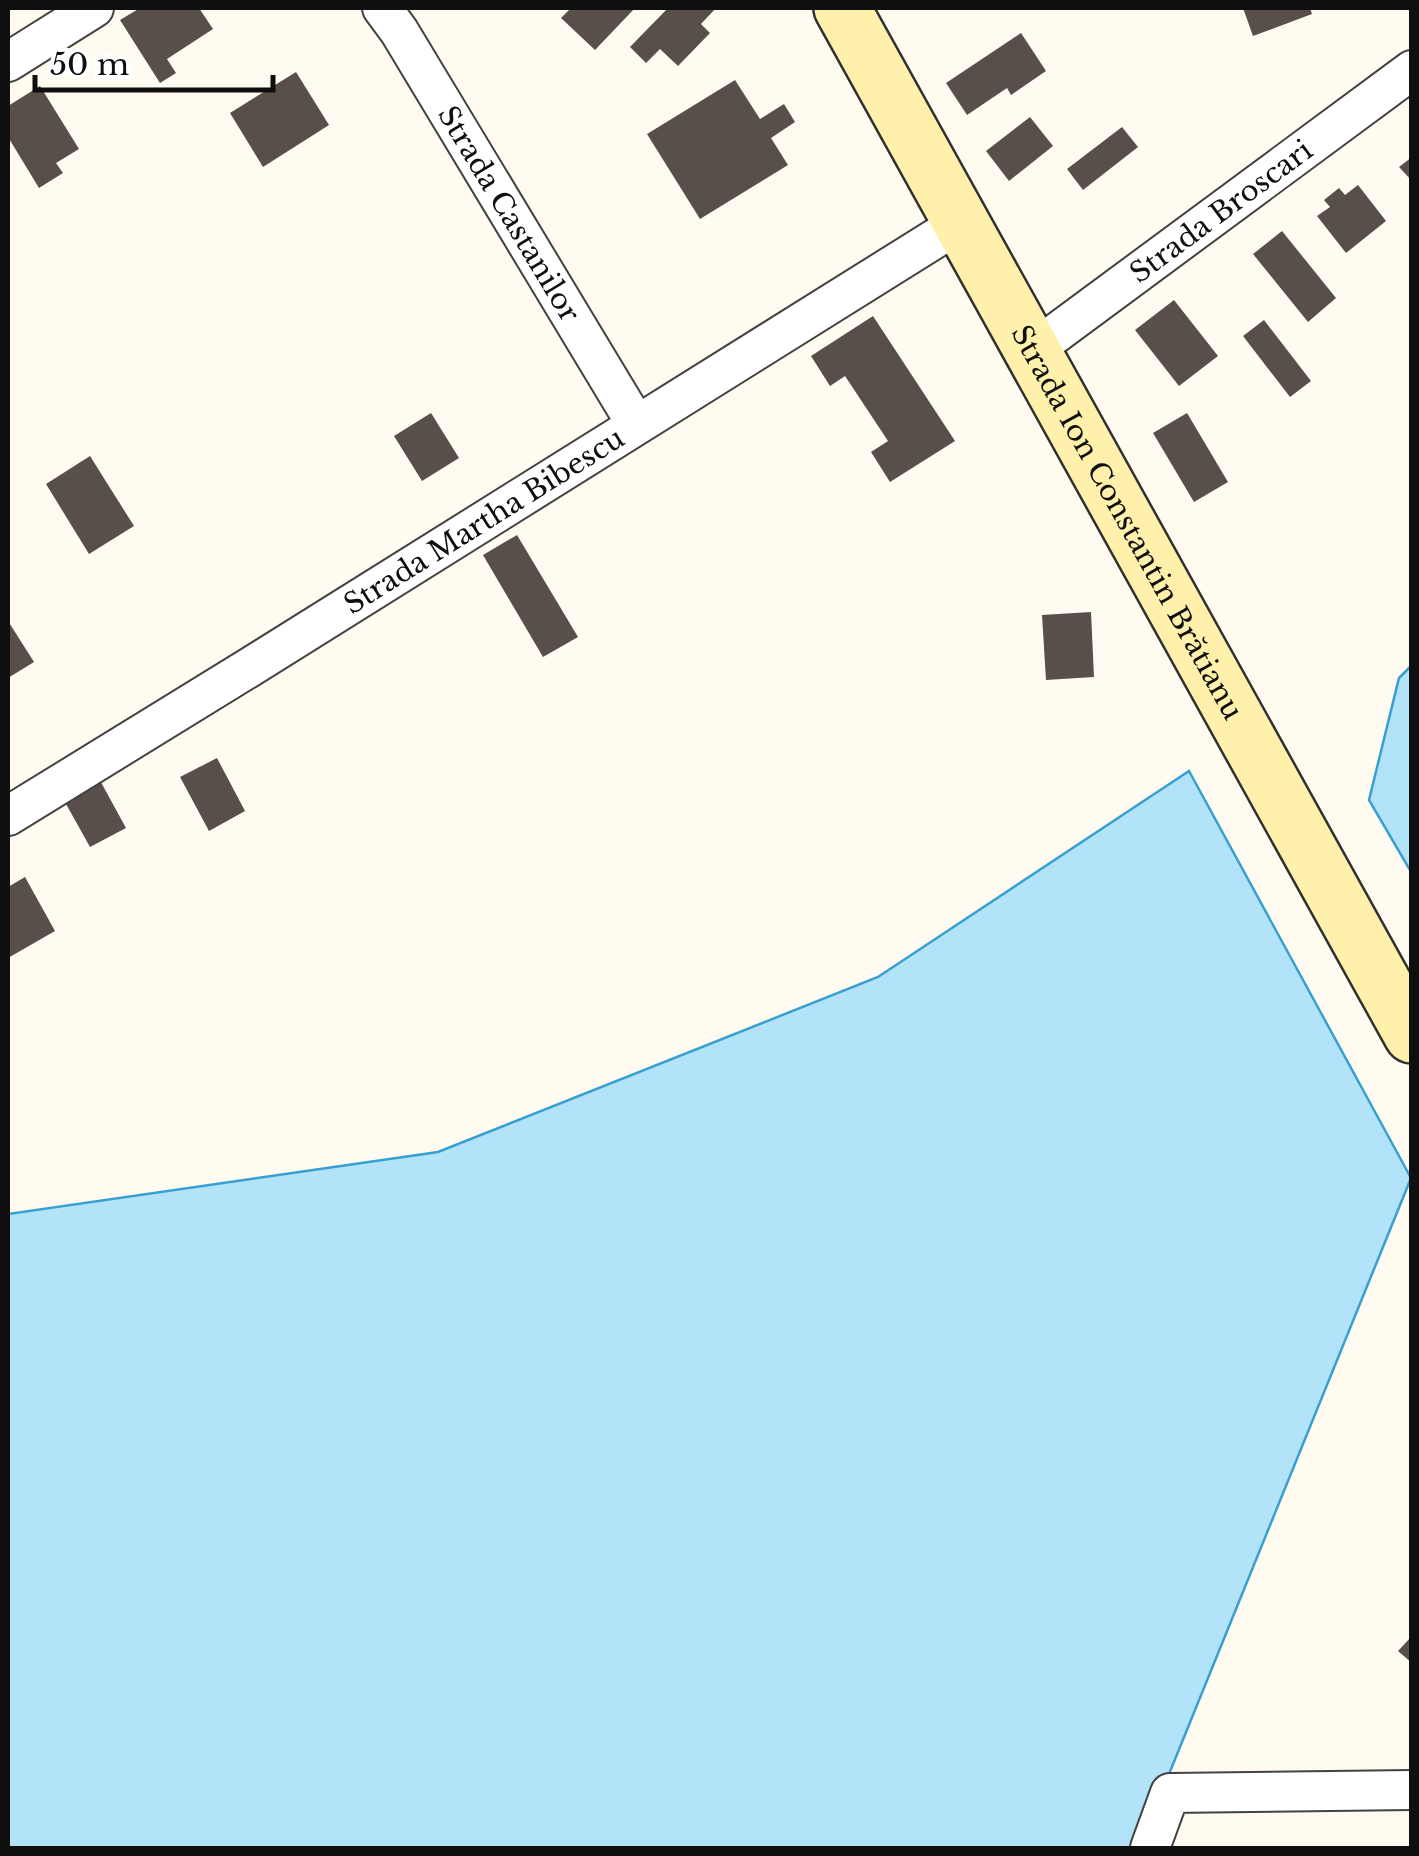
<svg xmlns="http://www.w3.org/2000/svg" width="1419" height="1856" viewBox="0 0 1419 1856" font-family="'Libre Baskerville',serif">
  <rect width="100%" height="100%" fill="#fffbf0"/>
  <g fill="#b3e3f8" stroke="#389fd1" stroke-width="2.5">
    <polygon points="1411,666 1411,872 1369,800 1399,678"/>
    <polygon points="1189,771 1411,1178 1139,1848 8,1848 8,1214 438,1152 878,977"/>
  </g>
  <g fill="#584f4b">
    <polygon points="140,8 199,8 213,29 167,59 176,73 160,83 120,20"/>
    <polygon points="571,8 635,8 595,50 561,18"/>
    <polygon points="668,8 716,8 701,24 710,33 678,66 660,49 646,63 630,47"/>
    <polygon points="1243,8 1310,8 1312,14 1253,36"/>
    <polygon points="1021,33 1046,71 1011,95 1007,88 967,115 946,83"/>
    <polygon points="296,72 329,125 263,167 230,113"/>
    <polygon points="735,80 760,119 784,104 795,122 771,138 788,165 700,219 647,134"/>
    <polygon points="40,86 79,149 56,163 63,173 39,188 8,137 8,106"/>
    <polygon points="1030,117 1053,146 1009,181 986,151"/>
    <polygon points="1122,127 1138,147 1083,190 1067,169"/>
    <polygon points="1412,157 1412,181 1399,167"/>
    <polygon points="1358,185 1386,221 1346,253 1317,216 1330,207 1324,200 1339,188 1345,195"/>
    <polygon points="1282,231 1336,298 1308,322 1253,254"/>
    <polygon points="1174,300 1218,356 1179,386 1135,330"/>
    <polygon points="873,316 955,441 890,482 871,452 888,441 845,376 830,386 811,356"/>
    <polygon points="1264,320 1311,381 1290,397 1243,336"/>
    <polygon points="431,413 459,458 422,481 394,436"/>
    <polygon points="1187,413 1228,482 1194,502 1153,433"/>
    <polygon points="90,456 134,526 89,554 46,484"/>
    <polygon points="517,535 578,637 543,657 483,555"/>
    <polygon points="1091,612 1094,677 1046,680 1042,615"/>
    <polygon points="8,621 34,662 8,678"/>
    <polygon points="217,758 245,811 209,831 180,777"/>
    <polygon points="97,775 126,828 90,847 61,795"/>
    <polygon points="25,877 55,931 8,958 8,887"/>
    <polygon points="1412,1636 1412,1663 1398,1651"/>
  </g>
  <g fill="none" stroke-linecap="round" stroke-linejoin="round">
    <g stroke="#424242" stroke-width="42">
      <g id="street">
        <path id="s1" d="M382,8l17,23 237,393"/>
        <polyline points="8,62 94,8"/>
        <path id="s2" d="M1032,351l380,-281"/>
        <path id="s3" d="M8,816l239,-147 713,-446"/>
        <polyline points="1150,1848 1170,1793 1412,1790"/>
      </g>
    </g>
    <g stroke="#313131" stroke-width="60">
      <g id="secondary">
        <path id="s4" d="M842,8l570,1027"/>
      </g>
    </g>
    <use href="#street" stroke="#fff" stroke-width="38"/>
    <use href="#secondary" stroke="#fff0ab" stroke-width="55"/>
  </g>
  <g text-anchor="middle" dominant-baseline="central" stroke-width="10" stroke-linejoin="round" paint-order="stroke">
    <g font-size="28" fill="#0f0f0f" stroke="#fff">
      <text stroke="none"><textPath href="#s2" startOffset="235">Strada Broscari</textPath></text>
      <text stroke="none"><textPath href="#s1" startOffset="242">Strada Castanilor</textPath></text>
      <text stroke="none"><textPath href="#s3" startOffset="560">Strada Martha Bibescu</textPath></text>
      <text stroke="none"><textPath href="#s4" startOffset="588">Strada Ion Constantin Brătianu</textPath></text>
    </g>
  </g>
  <rect width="1419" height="1856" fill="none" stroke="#0f0f0f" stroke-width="20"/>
  <path d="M35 75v15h238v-15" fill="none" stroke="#0f0f0f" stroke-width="5"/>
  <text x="50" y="75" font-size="30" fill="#0f0f0f" stroke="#ffffff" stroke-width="8" paint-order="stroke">50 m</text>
</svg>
